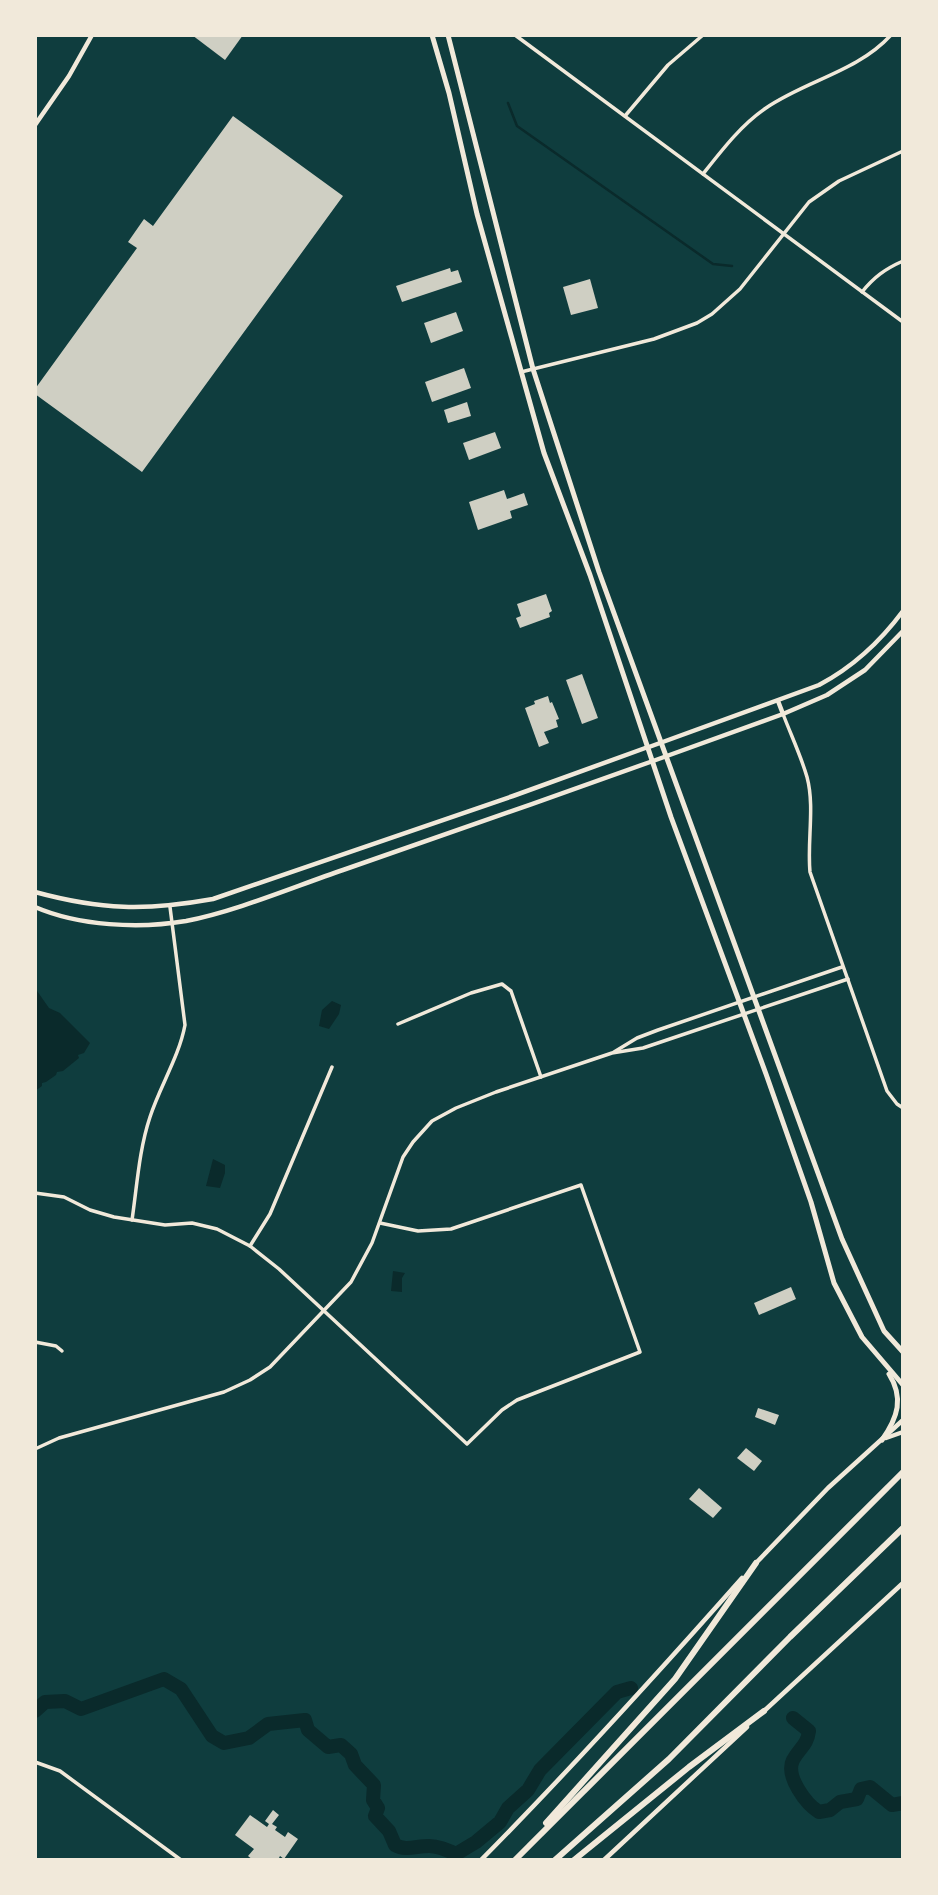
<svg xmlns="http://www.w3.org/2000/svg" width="938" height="1895" viewBox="0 0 938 1895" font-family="Rubik,sans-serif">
  <rect width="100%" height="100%" fill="#0f3d3e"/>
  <g fill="#0a2a2b">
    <polygon points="35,988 49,1008 60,1013 90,1043 84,1053 78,1055 79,1058 63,1071 57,1072 56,1075 46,1082 42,1083 42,1086 35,1091"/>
    <polygon points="332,1001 341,1005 339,1014 329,1029 319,1026 322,1010"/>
    <polygon points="213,1159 225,1165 225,1173 220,1188 206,1186"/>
    <polygon points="393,1271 405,1273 402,1278 402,1292 391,1291"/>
  </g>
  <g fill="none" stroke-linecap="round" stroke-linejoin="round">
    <polyline stroke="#0a2a2b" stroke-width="2.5" points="508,103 517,126 713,264 732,266"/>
    <g stroke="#0a2a2b" stroke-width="14">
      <path d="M35,1711l10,-9 20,-1 16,8 83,-30 17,10 31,47 12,7 25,-5 19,-14 37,-4 3,10 20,17 13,-2 10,9 4,11 19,20 -1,15 5,8 -3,8 14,15 6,14c11,6 21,1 34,1 9,0 18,4 27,8l20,-12 24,-20 8,-14 20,-18 12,-20 77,-78 14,-4"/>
      <path d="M793,1718l16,13c-2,15 -9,16 -16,29 -8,16 13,44 26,52l11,-2 10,-8 17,-3 4,-10 9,-2 22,18 11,-2"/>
    </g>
  </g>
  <g fill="#cfcfc3">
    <polygon points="192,35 243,35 225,60"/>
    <polygon points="233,116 343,196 142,472 35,394 35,389 137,248 128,242 144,219 153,226"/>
    <polygon points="450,268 451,272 458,270 462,282 402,302 396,286"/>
    <polygon points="590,279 598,308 571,315 563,287"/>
    <polygon points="456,312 463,331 431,343 424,323"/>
    <polygon points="464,368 471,388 432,402 425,382"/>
    <polygon points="467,402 471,416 448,423 444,410"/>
    <polygon points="495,432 501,448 469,460 463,443"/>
    <polygon points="504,490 507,499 524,493 528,505 510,511 512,518 478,530 469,502"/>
    <polygon points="546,594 552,611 549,613 550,617 520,628 516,618 521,616 517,604"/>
    <polygon points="582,674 598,718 582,724 566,680"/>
    <polygon points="548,696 550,703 552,702 559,719 556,720 558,727 544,732 549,743 539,747 525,708 535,704 534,701"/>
    <polygon points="791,1287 796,1299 759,1315 754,1303"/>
    <polygon points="758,1408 779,1415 775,1425 755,1417"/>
    <polygon points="746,1448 762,1461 754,1471 737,1458"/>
    <polygon points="699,1488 722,1508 713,1518 689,1499"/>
    <polygon points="273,1810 279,1815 272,1824 277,1827 275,1830 285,1837 288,1832 298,1839 284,1859 280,1856 278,1860 253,1860 248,1856 254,1849 235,1835 250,1815 267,1827 269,1824 265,1821"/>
  </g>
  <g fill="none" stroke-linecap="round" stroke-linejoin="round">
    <g stroke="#f1e9da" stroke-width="3.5">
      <polyline points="515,35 903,322"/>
      <polyline points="625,116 668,65 703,35"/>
      <path d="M703,174c19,-24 38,-49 63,-66 41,-28 91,-36 125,-73"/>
      <path d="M862,292c12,-15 23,-23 41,-31"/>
      <polyline points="521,372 654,339 697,323 712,314 740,289 809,202 839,181 903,151"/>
      <path d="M783,714c8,21 18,42 24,63 8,30 0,64 3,95l77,219 10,13 6,4"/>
      <polyline points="398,1024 471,993 502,984 511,991 541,1077"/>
      <polyline points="614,1052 637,1038 658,1030 842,967"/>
      <polyline points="35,1193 64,1197 90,1210 114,1217 165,1225 192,1223 217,1229 250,1246 279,1269 467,1444 502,1410 517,1400 640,1352 581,1185 451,1229 418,1231 380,1223"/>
      <path d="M132,1220c5,-34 7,-70 18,-103 10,-31 29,-60 35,-92l-15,-118"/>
      <polyline points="250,1246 270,1214 332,1067"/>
      <polyline points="35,1342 56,1346 62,1351"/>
      <polyline points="35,1449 59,1438 224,1392 250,1380 270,1367 351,1282 372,1243 403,1157 413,1142 432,1121 456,1108 496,1092 612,1053 643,1048 848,979"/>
      <polyline points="35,1762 60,1771 181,1860"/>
    </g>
    <g stroke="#f1e9da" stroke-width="4.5">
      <polyline points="35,125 69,76 92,35"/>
      <polyline points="778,701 783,714"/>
      <path d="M649,747l170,-62c34,-18 61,-43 84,-74"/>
      <polyline points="653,761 783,714 827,695 865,670 903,631"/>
    </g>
    <g stroke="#f1e9da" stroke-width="4.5">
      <path d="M35,892c66,18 111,19 178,7l300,-103 135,-49"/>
      <path d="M35,907c44,19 104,22 151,14 51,-10 107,-34 157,-51 103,-36 207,-72 310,-109"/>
      <polyline points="886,1438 903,1432"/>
      <polyline points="755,1564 828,1488 903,1420"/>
      <polyline points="763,1712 903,1583"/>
      <path d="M481,1860c90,-91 176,-186 261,-282"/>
      <polyline points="604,1860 747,1727"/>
    </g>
    <g stroke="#f1e9da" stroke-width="5">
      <polyline points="432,35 449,93 477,214 544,453 590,575 671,817 766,1074 811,1202 834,1283 862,1337 903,1385"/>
      <polyline points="448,35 533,369 599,572 842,1239 884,1331 903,1352"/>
      <path d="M882,1440c16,-23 22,-42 7,-66"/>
    </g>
    <g stroke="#f1e9da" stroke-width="6">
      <polyline points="546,1823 675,1679 756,1563"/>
      <polyline points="515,1860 903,1472"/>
      <polyline points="555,1860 669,1759 790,1637 903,1528"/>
      <polyline points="574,1860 689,1767 764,1711"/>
    </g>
  </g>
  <rect width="938" height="1895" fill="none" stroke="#f1e9da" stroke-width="74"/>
</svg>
